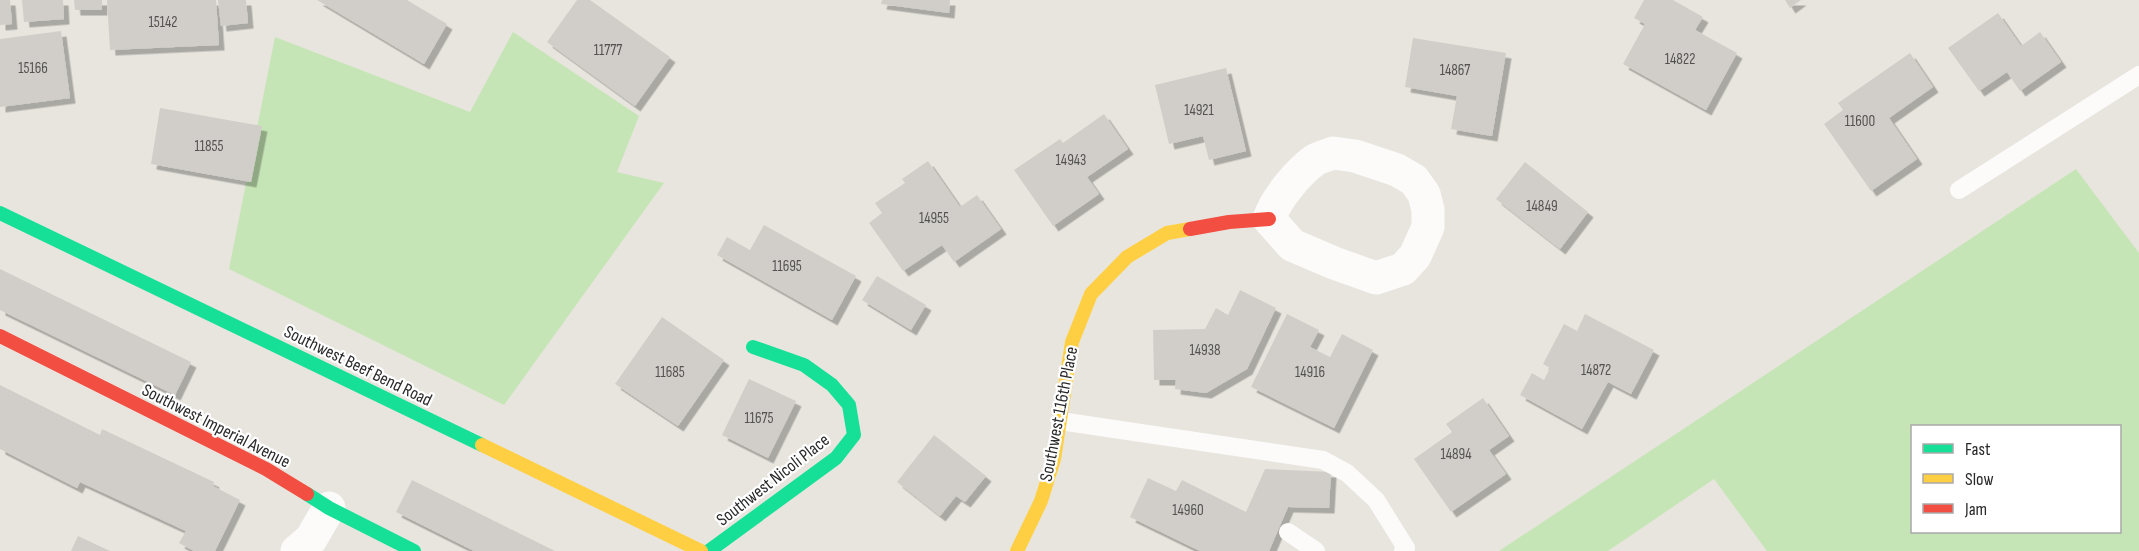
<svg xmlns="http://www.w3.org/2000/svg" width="2139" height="551" viewBox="0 0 2139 551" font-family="'Sofia Sans Condensed',sans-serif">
  <defs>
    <filter id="shadow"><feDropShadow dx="5.5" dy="5.5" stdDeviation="0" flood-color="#0004"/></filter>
  </defs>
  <rect width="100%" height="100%" fill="#e8e5de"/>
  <g fill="#c6e5b6" fill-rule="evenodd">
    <polygon points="513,32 639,116 617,172 664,183 504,405 229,269 275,37 470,112"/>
    <path d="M2076,169l63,84v298h-372l-53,-72 -106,72h-109zM2120,426v106h-208v-106z"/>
  </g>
  <g fill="#d1cec9" filter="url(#shadow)">
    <polygon points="0,0 10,0 12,24 0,25"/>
    <polygon points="22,0 63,0 64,19 24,22"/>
    <polygon points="74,0 102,0 102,10 75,10"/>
    <polygon points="107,0 216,0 219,45 110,50"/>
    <polygon points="218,0 246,0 248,23 221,26"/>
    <polygon points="317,0 407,0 447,24 424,64"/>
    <polygon points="577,0 590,0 670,57 635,106 547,42"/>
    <polygon points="882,0 950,0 949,13 881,4"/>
    <polygon points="1644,0 1673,0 1703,17 1695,30 1737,53 1706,110 1623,64 1645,24 1634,18"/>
    <polygon points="1785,0 1801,0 1790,8"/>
    <polygon points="1998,13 2021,46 2040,32 2061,62 2020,91 2007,72 1979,91 1948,48"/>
    <polygon points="61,31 70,98 0,107 0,39"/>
    <polygon points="1413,38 1506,53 1492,136 1451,129 1457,96 1405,87"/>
    <polygon points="1910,53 1933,87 1889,118 1917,159 1871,191 1824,124 1843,110 1838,103"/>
    <polygon points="1226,68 1246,151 1209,160 1203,136 1169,144 1155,85"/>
    <polygon points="160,108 262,126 251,182 151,164"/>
    <polygon points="1104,114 1128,149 1087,177 1099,194 1053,226 1014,170 1060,139 1063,143"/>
    <polygon points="928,161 960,207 977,195 1001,229 954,262 942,245 903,271 869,223 882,213 875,203 905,183 902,179"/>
    <polygon points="1525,162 1588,212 1560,249 1496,199"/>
    <polygon points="764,225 856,276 832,320 717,255 727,237 750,250"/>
    <polygon points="0,269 191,362 175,395 0,310"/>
    <polygon points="877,276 926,305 911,330 862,300"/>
    <polygon points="1240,290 1276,308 1247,369 1206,393 1175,389 1176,380 1154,380 1153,330 1205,329 1216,308 1228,315"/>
    <polygon points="1287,314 1319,330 1310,347 1330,357 1342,334 1373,350 1334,428 1251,387"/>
    <polygon points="1585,314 1654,350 1631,394 1608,382 1582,429 1520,395 1532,373 1544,380 1550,368 1543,364 1564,324 1577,331"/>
    <polygon points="662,317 724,360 678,426 615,384"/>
    <polygon points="749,379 796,401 768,458 722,435"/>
    <polygon points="0,385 100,435 102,429 214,482 213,486 240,500 215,551 194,551 179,543 186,531 80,482 77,488 0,449"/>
    <polygon points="1483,398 1509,436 1489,450 1506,474 1451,512 1414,459 1452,432 1446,424"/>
    <polygon points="934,435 986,476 965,502 956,496 940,516 897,482"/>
    <polygon points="1265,469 1331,472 1329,508 1288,507 1269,551 1200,551 1130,517 1148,478 1176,491 1182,480 1246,512"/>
    <polygon points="412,480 555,551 474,551 396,512"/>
    <polygon points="78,536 110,551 71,551"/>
  </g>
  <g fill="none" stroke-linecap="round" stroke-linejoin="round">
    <g stroke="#fcfbfa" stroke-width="18">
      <polyline points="1959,190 2139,75"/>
      <polyline points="1060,421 1323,460 1347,473 1376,500 1406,548 1403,551"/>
      <polyline points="1288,532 1316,551"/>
    </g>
    <g stroke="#fcfbfa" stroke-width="33">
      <path d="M1333,153l22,3 42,14 17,10 10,14 4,16v17l-13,29 -12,13 -27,9 -42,-15 -42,-18 -23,-26c6,-19 29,-47 46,-59 5,-3 13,-5 18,-7z"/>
      <polyline points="297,551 311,539 329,508"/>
    </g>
    <g stroke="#16e098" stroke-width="14">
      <polyline points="0,213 482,445"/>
      <polyline points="307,494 329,508 414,551"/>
      <polyline points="709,551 836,458 854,435 849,405 832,385 804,365 753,347"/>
    </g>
    <g stroke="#ffcf43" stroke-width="14">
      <polyline points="482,445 701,551"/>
      <polyline points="1017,551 1041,501 1054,459 1072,342 1091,294 1127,257 1167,233 1190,229"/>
    </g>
    <g stroke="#f24e42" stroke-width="14">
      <polyline points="1190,229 1229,222 1269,219"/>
      <polyline points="0,336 266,469 307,494"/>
    </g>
  </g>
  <g text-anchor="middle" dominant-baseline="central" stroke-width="4.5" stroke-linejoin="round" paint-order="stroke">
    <g font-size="15" fill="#545352">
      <text x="163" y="22">15142</text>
      <text x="608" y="50">11777</text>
      <text x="1680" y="59">14822</text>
      <text x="33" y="68">15166</text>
      <text x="1455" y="70">14867</text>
      <text x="1199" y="110">14921</text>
      <text x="1860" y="121">11600</text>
      <text x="209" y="146">11855</text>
      <text x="1071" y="160">14943</text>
      <text x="1542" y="206">14849</text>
      <text x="934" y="218">14955</text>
      <text x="787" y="266">11695</text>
      <text x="1205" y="350">14938</text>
      <text x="1596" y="370">14872</text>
      <text x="670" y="372">11685</text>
      <text x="1310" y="372">14916</text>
      <text x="759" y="418">11675</text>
      <text x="1456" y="454">14894</text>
      <text x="1188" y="510">14960</text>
    </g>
    <g font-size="18" fill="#292929" stroke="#fff">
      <text transform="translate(358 366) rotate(26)">Southwest Beef Bend Road</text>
      <text transform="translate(1059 414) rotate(-79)">Southwest 116th Place</text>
      <text transform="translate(216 426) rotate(27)">Southwest Imperial Avenue</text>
      <text transform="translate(773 480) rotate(-38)">Southwest Nicoli Place</text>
    </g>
  </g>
  <rect x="1911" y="425" width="210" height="108" fill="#ffffff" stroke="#a9a9a9" stroke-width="1.5"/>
  <rect x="1923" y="444" width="30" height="9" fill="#16e098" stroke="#a9a9a9" stroke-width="1.5"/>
  <text x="1965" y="455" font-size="18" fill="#292929">Fast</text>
  <rect x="1923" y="474" width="30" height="9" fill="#ffcf43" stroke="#a9a9a9" stroke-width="1.5"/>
  <text x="1965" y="485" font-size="18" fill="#292929">Slow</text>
  <rect x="1923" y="504" width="30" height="9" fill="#f24e42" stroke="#a9a9a9" stroke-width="1.5"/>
  <text x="1965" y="515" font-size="18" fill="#292929">Jam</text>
</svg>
